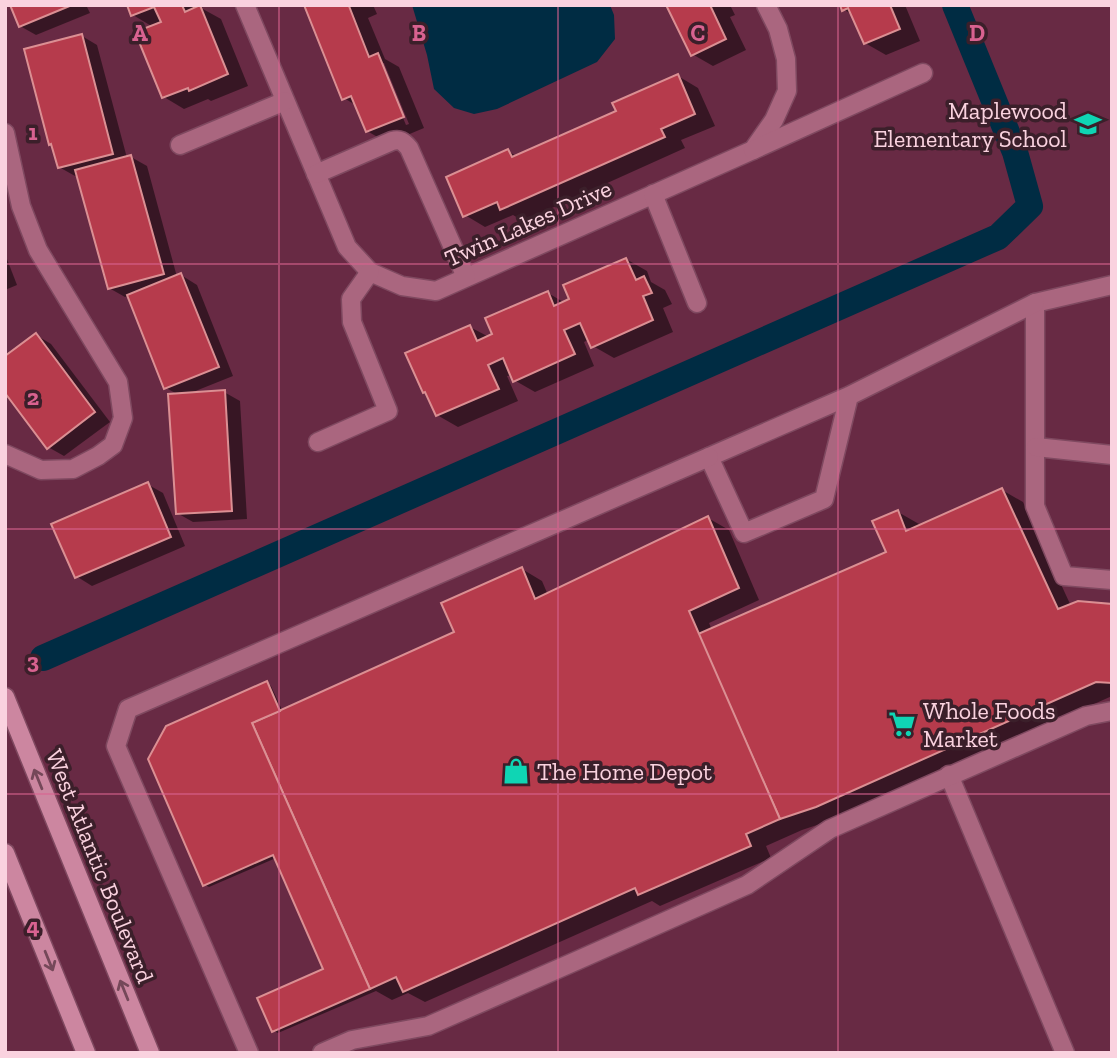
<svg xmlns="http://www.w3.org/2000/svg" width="1117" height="1058" viewBox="0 0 1117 1058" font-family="'Zilla Slab',serif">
  <rect width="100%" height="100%" fill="#682a44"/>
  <polygon fill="#002c43" points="412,5 610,5 614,15 615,39 597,62 497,109 474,114 454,108 434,89 427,55"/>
  <g fill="#0007" fill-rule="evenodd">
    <polygon points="12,5 86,5 90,13 36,35 20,26"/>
    <polygon points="129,5 208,5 201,8 221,19 248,86 211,101 208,99 184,109 164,97 153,27 133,15"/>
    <path d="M306,5h67l4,9 -9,4 17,41 14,8 25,61 -36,15 -21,-12 -10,-25 -13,-8zM380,63h4l25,61 -3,1z"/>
    <polygon points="668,5 730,5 735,15 730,17 746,50 713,66 692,54"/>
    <polygon points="841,5 905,5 920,41 886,55 865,43 853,15 843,9"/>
    <polygon points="82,36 97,45 127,158 131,157 147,166 177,277 181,275 197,285 233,376 188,394 224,392 240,401 247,519 193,522 177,513 179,395 166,388 129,296 125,297 109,288 78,175 75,176 59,167 54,146 50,144"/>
    <polygon points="678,76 698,88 715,126 681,140 685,148 523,221 513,215 485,227 465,215 508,151 518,157 619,112"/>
    <polygon points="5,254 17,285 5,290"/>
    <polygon points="626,259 647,271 651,282 665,290 672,304 663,308 673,332 614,358 593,346 590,339 584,342 594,366 535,392 514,380 512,375 507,376 518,401 458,427 437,415 428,394 424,391 470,327 489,337 548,293 565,303"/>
    <polygon points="36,335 51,344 110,422 64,456 48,447"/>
    <polygon points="147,484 163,493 185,546 92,586 76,576"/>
    <polygon points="1002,490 1023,502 1071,606 1112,605 1112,696 838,818 802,830 766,846 771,858 660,906 652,901 425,1002 408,993 392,1000 376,991 278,1033 274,1031 325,970 276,858 209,887 205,885 267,683 271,686 283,712 456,633 522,569 542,581 548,595 708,518 729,530 759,600 709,623 712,630 888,553 898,512 919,524 920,527"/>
  </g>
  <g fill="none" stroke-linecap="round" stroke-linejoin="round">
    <polyline stroke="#002c43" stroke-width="26" points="43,658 998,237 1030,206 1015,152 955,5"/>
  </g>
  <g fill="#b63b4c" stroke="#db8f93" stroke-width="2">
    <polygon points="10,5 72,5 19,27"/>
    <polygon points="127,5 182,5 185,12 200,5 228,74 189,91 188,88 162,98 135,32 161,22 154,7 131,16"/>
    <polygon points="304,5 350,5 349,6 369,57 378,53 404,117 366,132 351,96 342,100"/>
    <polygon points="666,5 710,5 726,39 691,56"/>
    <polygon points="840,5 890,5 900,29 864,44 848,8 842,11"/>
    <polygon points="82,34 113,154 58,168 51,144 49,145 24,49"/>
    <polygon points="678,74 695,114 661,129 665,137 500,210 497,202 463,217 446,177 508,149 512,157 616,111 612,103"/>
    <polygon points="131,155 164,274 108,289 75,170"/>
    <polygon points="626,258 636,280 644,276 652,293 643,296 653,320 591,348 580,323 564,330 575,354 513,382 503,358 488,365 499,389 436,416 425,392 423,393 405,353 470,325 477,341 492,334 485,318 548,291 554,306 569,299 563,285"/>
    <polygon points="181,273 219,367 164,389 127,295"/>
    <polygon points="36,333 95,412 47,449 5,393 5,356"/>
    <polygon points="225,390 232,511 176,514 168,394"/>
    <polygon points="148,482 171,537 75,578 51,524"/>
    <polygon points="1002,488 1058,609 1078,601 1112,604 1112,683 1096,682 816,807 780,819 698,634 886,552 872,521 898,510 906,531"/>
    <polygon points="708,516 739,588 689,611 780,819 746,834 751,846 638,895 635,888 403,992 396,977 370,989 252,723 454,632 441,603 522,567 535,599"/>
    <polygon points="267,681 280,711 252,723 370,989 272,1032 257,998 323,969 273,855 203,886 148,759 166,726"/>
  </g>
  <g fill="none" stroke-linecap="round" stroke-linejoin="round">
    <g stroke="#7f4960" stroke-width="21">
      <g id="minor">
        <polyline points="245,5 347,247 370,272 402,286 436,291 753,150 774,120 787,91 786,59 778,29 766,5"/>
        <polyline points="5,133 21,206 38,250 118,382 123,418 113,445 98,456 73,469 41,470 5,454"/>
        <polyline points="180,145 285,101"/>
        <polyline points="753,150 923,73"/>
        <path d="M316,174l76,-33c8,-2 11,0 17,7l57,129"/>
        <polyline points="653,194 697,303"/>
        <polyline points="1112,285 1035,303 1035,506 1064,576 1112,580"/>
        <polyline points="849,396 824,499 744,533 709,457 849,396 1035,303"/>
        <polyline points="318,442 388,411 352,322 351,299 370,272"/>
        <polyline points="1036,447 1112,455"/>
        <polyline points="949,775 1065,1053"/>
        <polyline points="249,1053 116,746 128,709 709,457"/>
        <polyline points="322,1053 352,1040 428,1026 576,961 747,885 830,829 1086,716 1112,711"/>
      </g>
    </g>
    <g stroke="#7f4960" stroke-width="21">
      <g id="major">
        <polyline points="5,697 150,1053"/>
        <polyline points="5,853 86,1053"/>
      </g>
    </g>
    <use href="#minor" stroke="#aa667f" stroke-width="18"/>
    <use href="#major" stroke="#cc86a0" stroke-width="18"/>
  </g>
  <defs><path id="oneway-shaft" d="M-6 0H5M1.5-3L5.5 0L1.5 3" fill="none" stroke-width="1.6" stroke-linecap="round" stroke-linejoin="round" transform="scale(1.75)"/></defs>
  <g stroke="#754859">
    <use href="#oneway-shaft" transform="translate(38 779) rotate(-112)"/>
    <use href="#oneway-shaft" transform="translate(49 961) rotate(68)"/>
    <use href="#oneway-shaft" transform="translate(124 990) rotate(-112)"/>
  </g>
  <path fill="none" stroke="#d86290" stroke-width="2" stroke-opacity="0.55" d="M279,5v1048M558,5v1048M838,5v1048M5,264h1107M5,529h1107M5,794h1107"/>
  <defs>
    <g id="school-bare" transform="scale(2.1)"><path d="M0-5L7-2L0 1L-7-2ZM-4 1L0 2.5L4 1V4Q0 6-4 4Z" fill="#0fd5b4" stroke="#3b1f2a" stroke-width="2.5" paint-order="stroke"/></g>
    <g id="supermarket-bare" transform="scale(2.1)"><path d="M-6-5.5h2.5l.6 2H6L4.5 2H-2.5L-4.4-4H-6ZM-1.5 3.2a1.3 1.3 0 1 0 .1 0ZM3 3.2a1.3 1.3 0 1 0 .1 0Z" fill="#0fd5b4" stroke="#3b1f2a" stroke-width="2.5" paint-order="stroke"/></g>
    <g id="shop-bare" transform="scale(2.1)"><path d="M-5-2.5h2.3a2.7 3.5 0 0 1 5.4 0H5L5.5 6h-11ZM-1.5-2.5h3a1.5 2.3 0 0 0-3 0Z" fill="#0fd5b4" stroke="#3b1f2a" stroke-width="2.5" paint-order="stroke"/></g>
  </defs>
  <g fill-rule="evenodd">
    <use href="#school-bare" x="1088" y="124"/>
    <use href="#supermarket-bare" x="902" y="724"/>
    <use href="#shop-bare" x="516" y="771"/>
  </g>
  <g text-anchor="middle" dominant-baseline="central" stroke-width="7" stroke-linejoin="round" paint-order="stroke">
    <g font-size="24" fill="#fad2df" stroke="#3b1f2a" text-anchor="start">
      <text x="1067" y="110" text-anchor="end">Maplewood<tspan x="1067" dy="28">Elementary School</tspan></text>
      <text x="923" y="710">Whole Foods<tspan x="923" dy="28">Market</tspan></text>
      <text x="537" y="771">The Home Depot</text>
    </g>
    <g font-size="24" fill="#fad2df" stroke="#3b1f2a">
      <text transform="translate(528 223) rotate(-24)">Twin Lakes Drive</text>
      <text transform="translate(100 866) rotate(68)">West Atlantic Boulevard</text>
    </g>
  </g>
  <g font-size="23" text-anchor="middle" font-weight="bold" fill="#d86290" stroke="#3b1f2a" stroke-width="7" stroke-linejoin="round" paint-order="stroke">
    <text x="140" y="41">A</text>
    <text x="419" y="41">B</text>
    <text x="698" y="41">C</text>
    <text x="977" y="41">D</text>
    <text x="33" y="140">1</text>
    <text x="33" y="405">2</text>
    <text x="33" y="669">3</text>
    <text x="33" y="934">4</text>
  </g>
  <rect width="1117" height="1058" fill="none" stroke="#fad2df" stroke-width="14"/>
</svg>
